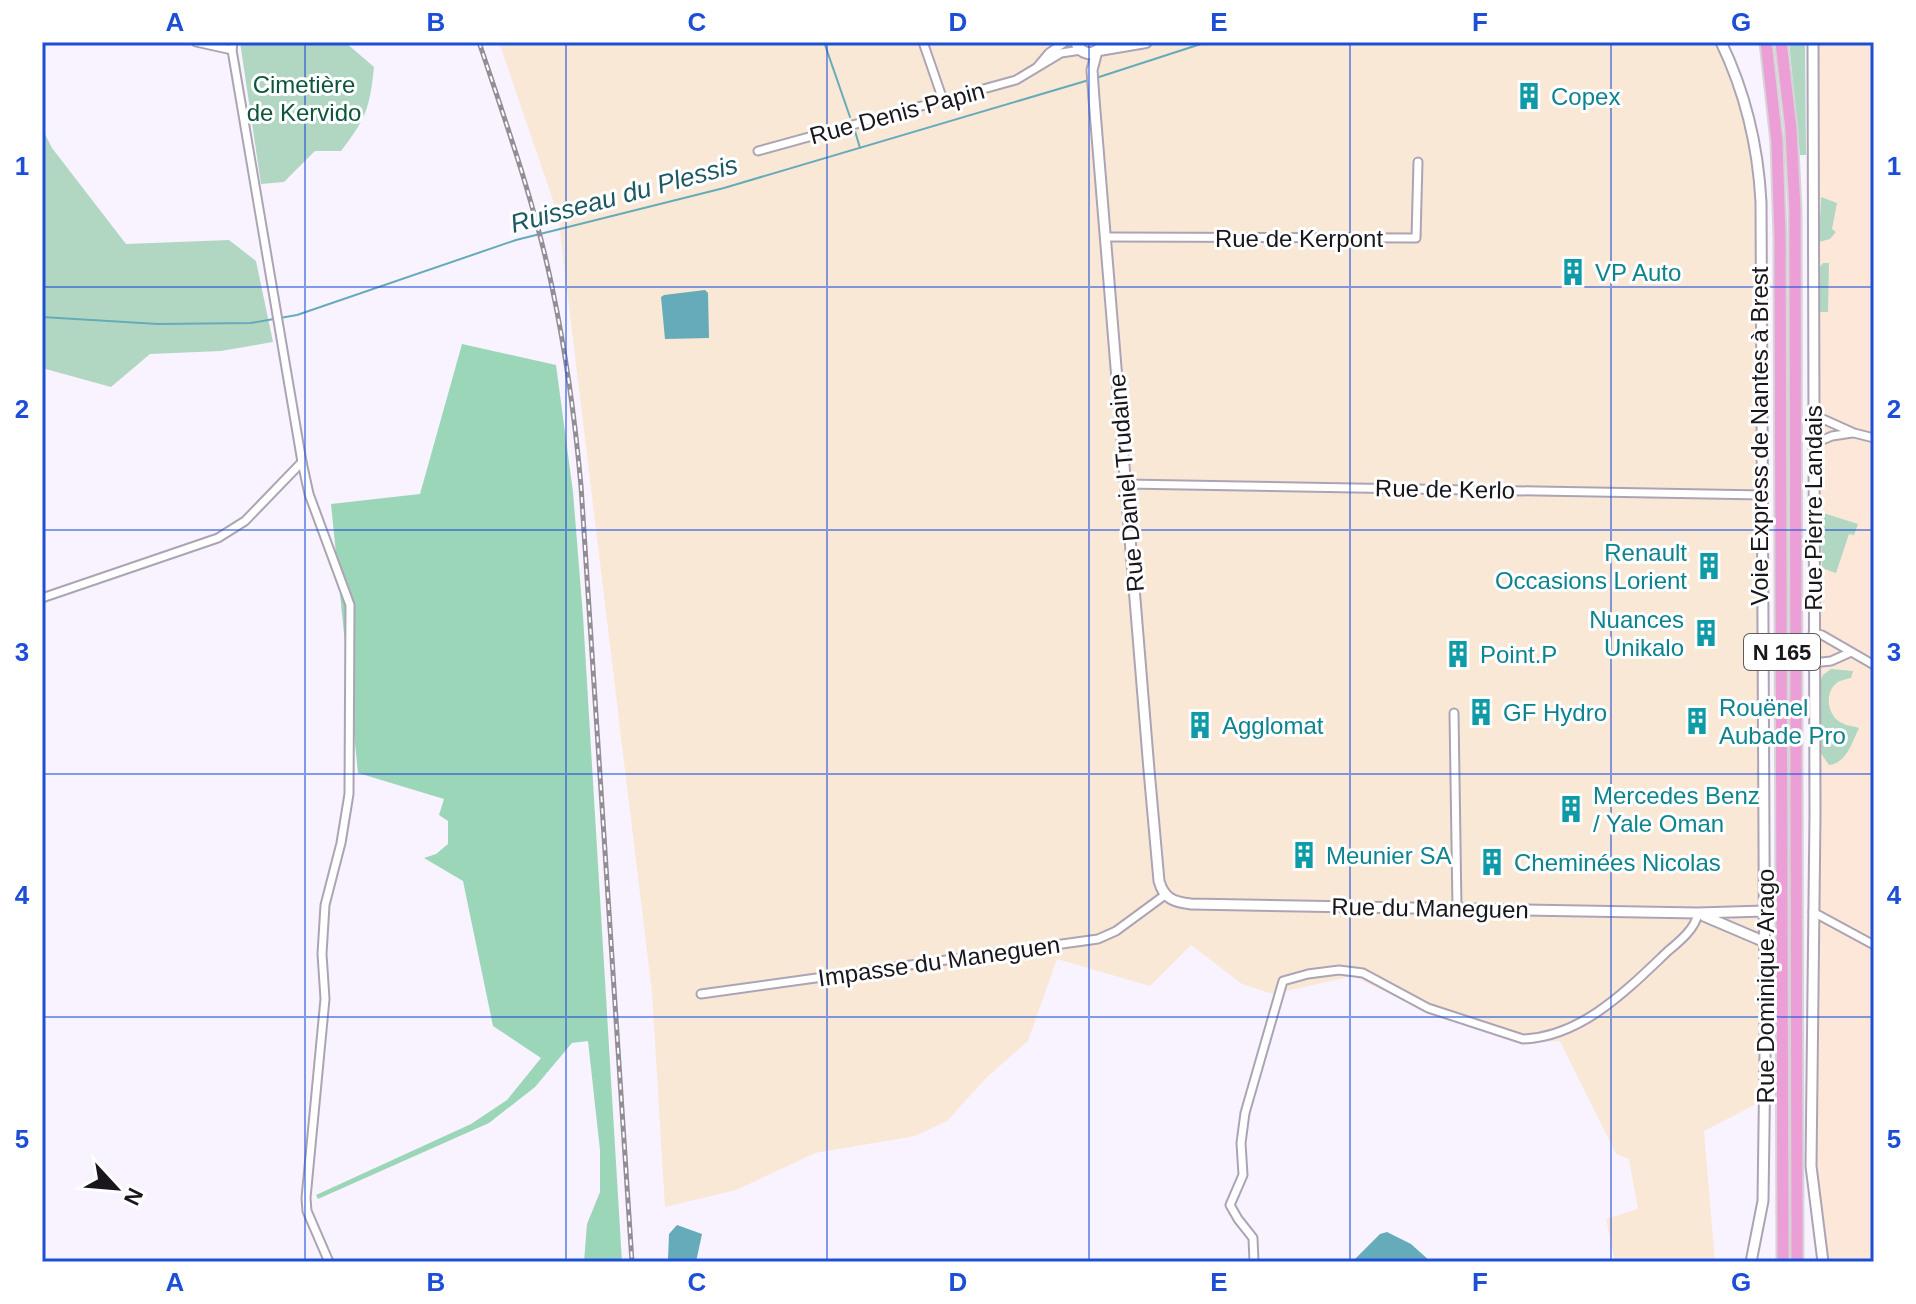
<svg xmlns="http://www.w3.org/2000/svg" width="1916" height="1304" viewBox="0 0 1916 1304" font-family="Helvetica,sans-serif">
  <rect width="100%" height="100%" fill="#f8f3fe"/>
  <polygon fill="#fce7d8" points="1813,42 1874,42 1874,1262 1823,1262 1811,1166"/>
  <polygon fill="#fae8d7" points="499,42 1721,42 1732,64 1759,167 1764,1100 1704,1131 1715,1262 1615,1262 1606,1219 1638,1209 1629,1159 1616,1154 1560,1041 1519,1043 1420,1009 1353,976 1273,994 1242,984 1191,945 1150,986 1057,959 1028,1041 987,1077 947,1121 915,1136 815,1153 736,1190 665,1207 652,993 558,215"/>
  <g fill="#b1d7c3">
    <path d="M240,42h105l29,25c-4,40 -8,52 -33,84h-26l-31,31 -23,2z"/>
    <polygon points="1789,42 1805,42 1806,155 1800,155"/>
    <polygon points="42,128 52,148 126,244 229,240 256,261 273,342 221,351 150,354 111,387 42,368"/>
    <polygon points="1821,197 1837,203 1832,229 1836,232 1830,239 1819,242"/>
    <polygon points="1823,263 1829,263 1828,312 1820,312 1819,268"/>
    <polygon points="1820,512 1858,524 1854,535 1849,534 1836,573 1822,568"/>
    <path d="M1831,669l22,2 -2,7c-1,0 -12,3 -13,4 -14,9 -11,33 2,40 6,4 13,4 19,6 -7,14 -12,35 -30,37l-9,-13 -1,-69 4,-8z"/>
  </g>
  <polygon fill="#9cd6b8" points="462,344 556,365 573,492 583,616 622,1262 584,1262 587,1224 600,1192 600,1150 588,1041 572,1043 535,1087 489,1123 318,1199 316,1195 471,1124 507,1100 541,1058 493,1026 463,881 424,858 436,854 448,844 448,821 439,815 444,799 358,773 331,504 420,494"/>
  <g fill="#65abb9">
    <polygon points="705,290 708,293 709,338 665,339 661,297 664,295"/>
    <polygon points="677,1225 702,1234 696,1262 674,1262 668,1259 669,1234"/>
    <polygon points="1387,1232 1411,1244 1431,1262 1352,1262 1380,1234"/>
  </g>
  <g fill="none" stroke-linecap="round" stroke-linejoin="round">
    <g stroke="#65abb9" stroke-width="2">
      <polyline points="824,42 850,117"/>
      <polyline points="1096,78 1207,42"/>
      <polyline points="855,131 860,148"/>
      <polyline points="42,317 158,324 251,323 297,315 516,240 724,188 1089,80"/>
    </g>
    <g stroke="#aca4b4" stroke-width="11">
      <g id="minor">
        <polyline points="196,42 232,50"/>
        <polyline points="233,42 232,50 302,462 309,494 350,605 349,794 341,843 325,905 322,954 325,999 306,1198 307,1211 329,1262"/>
        <polyline points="923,42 943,100"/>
        <polyline points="1038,66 1049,53 1065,42"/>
        <polyline points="758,151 1016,80 1061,53 1081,50"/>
        <polyline points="1106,237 1416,238 1418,162"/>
        <polyline points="1814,415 1854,433 1874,438"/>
        <polyline points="1813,444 1832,436 1852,433"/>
        <polyline points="1126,484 1764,495"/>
        <polyline points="42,598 218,538 245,521 302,462"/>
        <polyline points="1813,633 1822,635 1874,665"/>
        <polyline points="1813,663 1831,661 1849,653"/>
        <polyline points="1454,713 1457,908"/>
        <polyline points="1813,912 1874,945"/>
        <polyline points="701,994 1098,939 1116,931 1165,895"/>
        <path d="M1254,1262l-1,-24 -15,-19 -8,-14 13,-30 -2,-32 4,-30 38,-132 25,-7 31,-4 24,3 65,35 95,31c59,-2 105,-50 145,-88 11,-9 28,-23 30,-38"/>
      </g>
    </g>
    <g stroke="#aca4b4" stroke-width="13">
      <g id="tertiary">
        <path d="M1721,42c25,52 37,103 40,160l4,852 -2,147 -12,61"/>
        <polyline points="1813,42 1815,815 1811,1166 1823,1262"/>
        <path d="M1097,51l-5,19 2,29 55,671 10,111c5,18 15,21 32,23l507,9 67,-2"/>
        <polyline points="1704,916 1765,942"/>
      </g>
    </g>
    <g stroke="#aca4b4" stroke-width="14">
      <g id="secondary">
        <path d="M1076,42c5,13 17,15 26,4"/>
        <polyline points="1099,50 1146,42"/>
      </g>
    </g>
    <g stroke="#d6d5d6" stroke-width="15">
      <g id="trunk">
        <polyline points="1766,42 1777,142 1780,237 1783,1262"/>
        <polyline points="1781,42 1791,129 1795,210 1797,1262"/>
      </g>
    </g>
    <use href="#minor" stroke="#fff" stroke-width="7"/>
    <use href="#tertiary" stroke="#fff" stroke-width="9"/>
    <use href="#secondary" stroke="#fff" stroke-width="10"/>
    <use href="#trunk" stroke="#ec9ed6" stroke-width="11"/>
    <g stroke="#928d96" stroke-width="5">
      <path id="rail" d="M479,42c27,81 56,162 73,245 14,66 23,132 29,199l51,776"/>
    </g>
    <use href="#rail" stroke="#fff" stroke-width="2" stroke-dasharray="6" stroke-linecap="butt"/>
  </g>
  <path fill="none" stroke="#1d4ed8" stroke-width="2" stroke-opacity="0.55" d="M305,42v1220M566,42v1220M827,42v1220M1089,42v1220M1350,42v1220M1611,42v1220M42,287h1832M42,530h1832M42,774h1832M42,1017h1832"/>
  <defs>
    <g id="building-bare" transform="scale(2.16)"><path d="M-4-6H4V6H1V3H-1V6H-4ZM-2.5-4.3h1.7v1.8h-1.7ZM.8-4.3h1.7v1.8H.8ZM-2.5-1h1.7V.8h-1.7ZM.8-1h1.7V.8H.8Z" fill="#0f9aa8" stroke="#fff" stroke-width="2.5" paint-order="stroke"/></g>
  </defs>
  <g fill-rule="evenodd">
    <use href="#building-bare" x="1529" y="96"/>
    <use href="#building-bare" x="1573" y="272"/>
    <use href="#building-bare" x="1709" y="566"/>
    <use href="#building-bare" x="1706" y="633"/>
    <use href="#building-bare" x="1458" y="654"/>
    <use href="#building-bare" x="1481" y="712"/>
    <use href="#building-bare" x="1697" y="721"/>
    <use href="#building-bare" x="1200" y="725"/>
    <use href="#building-bare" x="1571" y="809"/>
    <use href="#building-bare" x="1304" y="855"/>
    <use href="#building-bare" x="1492" y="862"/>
  </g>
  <g text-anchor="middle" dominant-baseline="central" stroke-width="6" stroke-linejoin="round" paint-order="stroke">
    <rect fill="#fff" stroke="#5e5c60" stroke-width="2" x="1744" y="634" width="76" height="36" rx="6"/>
    <g font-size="22" font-weight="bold" fill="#19161c">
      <text x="1782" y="652">N 165</text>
    </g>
    <g font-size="24" fill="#0e563b" stroke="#fff">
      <text x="304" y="84">Cimetière<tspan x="304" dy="28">de Kervido</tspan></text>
    </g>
    <g font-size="24" fill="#0d838f" stroke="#fff" text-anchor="start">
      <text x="1551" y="96">Copex</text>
      <text x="1595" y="272">VP Auto</text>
      <text x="1687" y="552" text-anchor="end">Renault<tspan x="1687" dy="28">Occasions Lorient</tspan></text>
      <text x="1684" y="619" text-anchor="end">Nuances<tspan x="1684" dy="28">Unikalo</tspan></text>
      <text x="1480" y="654">Point.P</text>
      <text x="1719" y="707">Rouënel<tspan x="1719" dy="28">Aubade Pro</tspan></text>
      <text x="1503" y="712">GF Hydro</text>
      <text x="1222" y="725">Agglomat</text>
      <text x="1593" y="795">Mercedes Benz<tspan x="1593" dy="28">/ Yale Oman</tspan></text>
      <text x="1326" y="855">Meunier SA</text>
      <text x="1514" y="862">Cheminées Nicolas</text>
    </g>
    <g font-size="24" fill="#19161c" stroke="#fff">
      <text transform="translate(897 113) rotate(-15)">Rue Denis Papin</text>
      <text x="1299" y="238">Rue de Kerpont</text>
      <text transform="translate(1759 436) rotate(-90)">Voie Express de Nantes à Brest</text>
      <text transform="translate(1126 483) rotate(-95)">Rue Daniel Trudaine</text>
      <text transform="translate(1445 489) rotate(1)">Rue de Kerlo</text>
      <text transform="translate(1813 508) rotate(-90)">Rue Pierre Landais</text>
      <text transform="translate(1430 908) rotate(1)">Rue du Maneguen</text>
      <text transform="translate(939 961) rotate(-8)">Impasse du Maneguen</text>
      <text transform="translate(1765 986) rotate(-90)">Rue Dominique Arago</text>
    </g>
    <g font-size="26" font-style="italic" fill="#1c5863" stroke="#fff">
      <text transform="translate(624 194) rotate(-15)">Ruisseau du Plessis</text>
    </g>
  </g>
  <rect width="1916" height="1304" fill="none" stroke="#ffffff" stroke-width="88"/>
  <g transform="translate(116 1188) rotate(116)" stroke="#ffffff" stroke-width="6" paint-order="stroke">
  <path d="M0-6L14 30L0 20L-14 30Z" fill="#19161c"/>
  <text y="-12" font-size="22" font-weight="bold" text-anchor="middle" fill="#19161c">N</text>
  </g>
  <rect x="44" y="44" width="1828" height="1216" fill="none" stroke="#1d4ed8" stroke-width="3"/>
  <g font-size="26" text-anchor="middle" font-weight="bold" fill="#1d4ed8">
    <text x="175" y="31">A</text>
    <text x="436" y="31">B</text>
    <text x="697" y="31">C</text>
    <text x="958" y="31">D</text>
    <text x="1219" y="31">E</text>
    <text x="1480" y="31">F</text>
    <text x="1741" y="31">G</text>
    <text x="22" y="175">1</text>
    <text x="1894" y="175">1</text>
    <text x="22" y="418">2</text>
    <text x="1894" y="418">2</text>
    <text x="22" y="661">3</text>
    <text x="1894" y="661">3</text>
    <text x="22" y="904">4</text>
    <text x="1894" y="904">4</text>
    <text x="22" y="1148">5</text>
    <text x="1894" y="1148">5</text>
    <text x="175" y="1291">A</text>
    <text x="436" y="1291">B</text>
    <text x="697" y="1291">C</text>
    <text x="958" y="1291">D</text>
    <text x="1219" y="1291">E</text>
    <text x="1480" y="1291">F</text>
    <text x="1741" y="1291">G</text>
  </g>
</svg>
